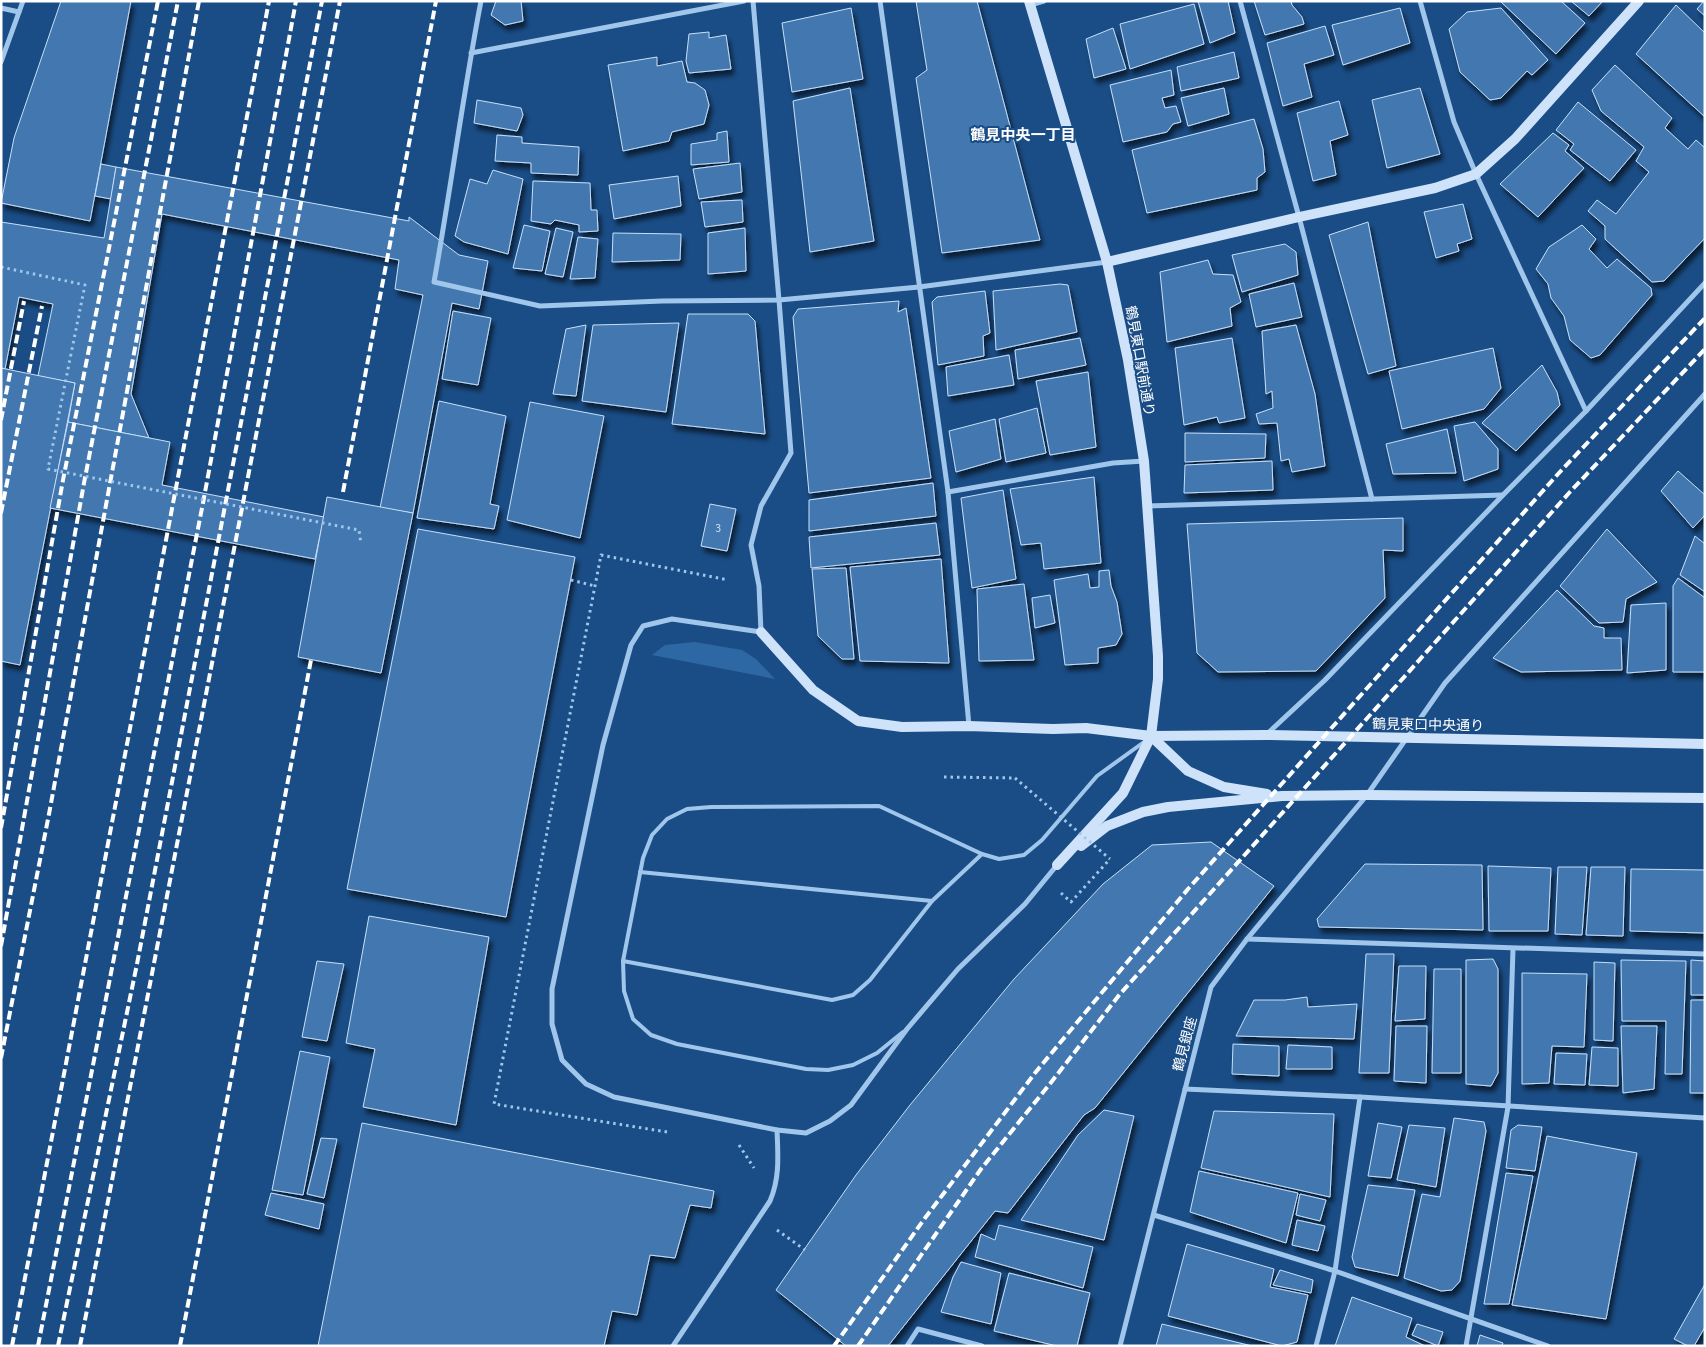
<svg xmlns="http://www.w3.org/2000/svg" width="1706" height="1347" viewBox="0 0 1706 1347" font-family="Figtree,'Noto Sans JP',sans-serif">
  <defs>
    <filter id="shadow"><feDropShadow dx="3" dy="5.5" stdDeviation="2.5" flood-color="#0009"/></filter>
  </defs>
  <rect width="100%" height="100%" fill="#1a4d86"/>
  <polygon fill="#2d67a4" points="695,642 742,650 756,659 775,679 652,655 665,645"/>
  <g fill="#4377af" stroke="#c6dff9" filter="url(#shadow)">
    <polygon points="61,1 131,1 90,221 1,203 14,138"/>
    <polygon points="496,1 521,1 523,21 505,25 491,15"/>
    <polygon points="916,1 977,1 1040,240 942,253 916,78 927,70"/>
    <polygon points="1198,1 1228,1 1235,33 1210,43"/>
    <polygon points="1254,1 1291,1 1292,5 1302,17 1304,24 1265,35"/>
    <polygon points="1500,1 1561,1 1585,23 1556,54"/>
    <polygon points="1571,1 1603,1 1589,16"/>
    <polygon points="1704,1 1705,1 1705,16 1697,9"/>
    <polygon points="1194,4 1204,44 1130,69 1120,24"/>
    <polygon points="1676,5 1705,33 1705,117 1636,54"/>
    <polygon points="851,8 863,79 792,92 782,23"/>
    <polygon points="1400,8 1410,43 1343,65 1332,25"/>
    <polygon points="1501,8 1548,60 1532,75 1527,71 1501,98 1490,100 1460,72 1449,29 1467,12"/>
    <polygon points="1325,26 1334,55 1304,64 1312,97 1283,106 1267,43"/>
    <polygon points="1113,28 1126,69 1094,78 1086,39"/>
    <polygon points="709,32 709,38 726,35 731,69 689,73 686,61 689,34"/>
    <polygon points="1234,52 1239,78 1181,91 1177,67"/>
    <polygon points="657,57 657,66 682,61 687,82 695,83 705,90 709,105 704,124 672,132 669,141 623,151 608,65"/>
    <polygon points="1615,65 1672,118 1665,128 1688,149 1696,140 1705,148 1705,238 1664,281 1652,282 1605,239 1605,226 1588,211 1597,200 1616,214 1649,172 1636,161 1644,147 1601,111 1592,90"/>
    <polygon points="1171,70 1174,95 1162,98 1165,108 1176,106 1181,122 1173,124 1167,132 1123,142 1110,85"/>
    <polygon points="850,88 874,241 810,252 793,101"/>
    <polygon points="1224,88 1229,114 1188,126 1181,98"/>
    <polygon points="1420,88 1440,154 1387,168 1372,100"/>
    <polygon points="477,100 521,108 523,115 517,131 474,123"/>
    <polygon points="1339,101 1348,135 1330,141 1336,175 1313,181 1297,113"/>
    <polygon points="1578,102 1636,150 1610,181 1570,150 1574,144 1556,130"/>
    <polygon points="1254,119 1263,149 1265,172 1257,178 1257,190 1147,213 1132,150"/>
    <polygon points="727,131 729,162 691,165 691,144 717,140 717,133"/>
    <polygon points="1553,133 1569,145 1565,151 1584,168 1538,217 1500,184"/>
    <polygon points="497,135 522,137 522,143 579,147 578,175 531,173 531,163 495,161"/>
    <polygon points="740,163 742,192 699,199 693,169"/>
    <polygon points="101,164 116,167 111,199 95,196"/>
    <polygon points="116,167 409,221 409,217 459,255 488,261 479,309 452,303 413,513 380,508 423,295 395,289 399,260 162,214 131,394 149,438 68,422 75,383 38,376 53,304 19,297 5,369 1,368 1,222 104,238"/>
    <polygon points="493,170 523,179 508,254 464,242 455,236 470,179 487,184"/>
    <polygon points="678,176 681,206 614,219 609,185"/>
    <polygon points="533,181 590,183 591,210 597,210 598,231 579,232 579,225 555,220 551,224 531,221"/>
    <polygon points="742,200 743,222 705,227 701,202"/>
    <polygon points="1463,204 1472,239 1457,244 1459,251 1436,258 1424,212"/>
    <polygon points="1368,222 1396,366 1368,374 1329,235"/>
    <polygon points="524,225 550,231 542,271 513,268"/>
    <polygon points="1582,225 1596,239 1589,249 1607,268 1617,259 1651,288 1652,295 1600,355 1591,358 1570,340 1564,316 1551,298 1548,284 1536,269 1549,247"/>
    <polygon points="556,228 573,232 563,277 545,274"/>
    <polygon points="745,228 746,271 708,274 708,233"/>
    <polygon points="613,233 681,234 680,260 612,262"/>
    <polygon points="578,237 598,239 595,278 570,279"/>
    <polygon points="1285,244 1296,252 1298,275 1242,292 1232,255"/>
    <polygon points="1208,260 1213,274 1233,275 1241,302 1230,308 1232,326 1167,342 1160,272"/>
    <polygon points="1294,283 1302,317 1256,327 1249,294"/>
    <polygon points="1060,284 1068,285 1077,332 996,350 993,291"/>
    <polygon points="985,291 990,333 983,336 984,356 938,365 932,302 937,297"/>
    <polygon points="899,301 898,312 906,308 931,478 809,493 793,317 798,309"/>
    <polygon points="453,311 491,318 478,385 442,379"/>
    <polygon points="688,314 748,314 755,321 765,434 672,424"/>
    <polygon points="679,323 666,412 582,401 593,325"/>
    <polygon points="586,325 576,396 553,394 566,329"/>
    <polygon points="1296,325 1315,394 1325,466 1292,472 1289,459 1281,461 1277,423 1259,424 1256,414 1273,408 1272,391 1266,394 1262,331"/>
    <polygon points="1080,338 1086,365 1018,379 1015,350"/>
    <polygon points="1232,338 1245,418 1219,423 1217,417 1184,425 1175,348"/>
    <polygon points="1493,348 1501,388 1484,409 1402,429 1389,371"/>
    <polygon points="1009,355 1014,385 948,396 946,367"/>
    <polygon points="1542,365 1557,392 1560,405 1516,451 1482,423"/>
    <polygon points="1,368 75,383 20,665 1,661"/>
    <polygon points="1088,372 1096,447 1050,455 1036,381"/>
    <polygon points="439,401 506,416 490,504 499,506 494,529 417,518"/>
    <polygon points="530,402 604,416 580,538 507,520"/>
    <polygon points="1037,408 1046,453 1006,462 999,419"/>
    <polygon points="995,419 1001,459 956,472 949,431"/>
    <polygon points="68,422 170,442 162,485 324,517 315,559 50,508"/>
    <polygon points="1475,422 1498,449 1498,469 1464,481 1454,426"/>
    <polygon points="1447,429 1456,473 1393,474 1386,444"/>
    <polygon points="1185,433 1266,434 1265,458 1185,462"/>
    <polygon points="1272,461 1273,490 1184,493 1185,465"/>
    <polygon points="1678,471 1705,495 1705,515 1693,528 1661,491"/>
    <polygon points="1094,477 1101,563 1044,569 1041,543 1021,545 1010,489"/>
    <polygon points="933,483 936,516 809,531 809,500"/>
    <polygon points="1003,490 1016,579 972,588 961,498"/>
    <polygon points="327,497 413,513 381,673 298,657"/>
    <polygon points="710,504 736,509 727,551 701,546"/>
    <polygon points="1403,518 1403,551 1383,550 1385,598 1316,671 1218,672 1197,653 1187,524"/>
    <polygon points="936,523 940,555 811,568 809,537"/>
    <polygon points="418,529 575,557 506,917 347,889"/>
    <polygon points="1607,529 1657,582 1626,599 1623,622 1599,623 1560,586"/>
    <polygon points="1695,536 1705,544 1705,592 1680,575"/>
    <polygon points="941,559 949,663 860,661 850,567"/>
    <polygon points="846,568 854,659 842,659 818,636 812,569"/>
    <polygon points="1109,570 1111,586 1117,602 1122,634 1116,645 1098,648 1098,663 1065,665 1054,580 1088,574 1090,588 1099,587 1099,571"/>
    <polygon points="1678,578 1705,598 1705,672 1673,672 1673,586"/>
    <polygon points="1024,584 1034,660 979,661 977,589"/>
    <polygon points="1557,590 1594,626 1604,628 1604,638 1621,638 1622,670 1521,672 1493,658"/>
    <polygon points="1050,595 1055,623 1035,628 1032,598"/>
    <polygon points="1666,603 1666,670 1627,673 1631,605"/>
    <polygon points="1211,842 1274,886 1095,1108 1084,1115 1008,1213 995,1211 888,1346 846,1346 776,1290 856,1175 910,1105 1014,979 1103,884 1152,845"/>
    <polygon points="1365,864 1482,865 1483,930 1319,927 1317,919"/>
    <polygon points="1488,866 1551,868 1548,931 1489,931"/>
    <polygon points="1558,867 1587,867 1582,935 1555,934"/>
    <polygon points="1591,867 1625,867 1623,936 1586,935"/>
    <polygon points="1631,869 1705,870 1705,933 1630,931"/>
    <polygon points="369,916 489,937 456,1125 363,1107 375,1049 346,1043"/>
    <polygon points="1366,954 1394,954 1389,1073 1359,1073"/>
    <polygon points="1493,959 1498,969 1498,1073 1491,1086 1466,1084 1466,960"/>
    <polygon points="1621,960 1686,961 1682,1074 1665,1074 1666,1021 1622,1021"/>
    <polygon points="1691,960 1705,961 1705,995 1691,995"/>
    <polygon points="317,961 344,964 327,1041 302,1037"/>
    <polygon points="1594,962 1615,963 1613,1041 1594,1040"/>
    <polygon points="1399,966 1426,966 1425,1019 1395,1021"/>
    <polygon points="1434,969 1461,969 1461,1073 1432,1073"/>
    <polygon points="1522,973 1587,974 1584,1047 1552,1046 1549,1083 1522,1084"/>
    <polygon points="1307,997 1308,1007 1357,1004 1354,1039 1236,1036 1254,1000 1285,1000"/>
    <polygon points="1691,1000 1705,1000 1705,1093 1690,1093"/>
    <polygon points="1396,1026 1427,1026 1426,1083 1394,1081"/>
    <polygon points="1621,1026 1657,1026 1654,1089 1623,1093"/>
    <polygon points="1233,1044 1279,1046 1279,1076 1232,1074"/>
    <polygon points="1288,1045 1332,1047 1332,1069 1286,1069"/>
    <polygon points="1592,1047 1618,1048 1618,1086 1589,1085"/>
    <polygon points="300,1051 330,1057 303,1195 272,1190"/>
    <polygon points="1556,1053 1587,1054 1585,1085 1554,1084"/>
    <polygon points="1104,1110 1134,1116 1104,1240 1021,1220 1078,1135"/>
    <polygon points="1214,1111 1334,1114 1330,1197 1201,1168"/>
    <polygon points="1454,1118 1484,1122 1486,1131 1460,1281 1452,1290 1441,1291 1404,1278 1422,1194 1440,1197"/>
    <polygon points="362,1123 714,1191 711,1208 690,1205 675,1258 650,1255 637,1315 612,1311 604,1346 318,1346"/>
    <polygon points="1378,1123 1402,1127 1391,1178 1368,1176"/>
    <polygon points="1409,1125 1445,1128 1436,1187 1397,1180"/>
    <polygon points="1518,1125 1542,1127 1535,1171 1506,1168 1511,1130"/>
    <polygon points="1547,1136 1637,1153 1606,1319 1512,1305"/>
    <polygon points="321,1138 337,1139 324,1198 307,1194"/>
    <polygon points="1199,1171 1298,1193 1286,1243 1190,1212"/>
    <polygon points="1506,1173 1533,1176 1509,1304 1484,1304"/>
    <polygon points="1368,1185 1415,1190 1398,1276 1355,1267 1352,1257"/>
    <polygon points="271,1193 324,1204 319,1229 265,1215"/>
    <polygon points="1300,1194 1326,1200 1320,1221 1296,1215"/>
    <polygon points="1297,1220 1325,1226 1318,1251 1292,1245"/>
    <polygon points="999,1225 1093,1247 1083,1288 975,1257 981,1234 995,1240"/>
    <polygon points="1187,1244 1274,1269 1270,1287 1308,1295 1297,1342 1282,1346 1168,1316"/>
    <polygon points="961,1262 1001,1273 991,1324 941,1312 953,1277"/>
    <polygon points="1280,1270 1313,1280 1311,1293 1273,1285"/>
    <polygon points="1009,1273 1090,1293 1077,1346 1057,1346 994,1331"/>
    <polygon points="1705,1284 1705,1327 1694,1346 1688,1346 1674,1339"/>
    <polygon points="1352,1297 1412,1318 1406,1337 1425,1346 1335,1346"/>
    <polygon points="1162,1324 1252,1346 1156,1346"/>
    <polygon points="1417,1324 1443,1332 1438,1346 1412,1335"/>
    <polygon points="1480,1335 1503,1343 1502,1346 1477,1346"/>
  </g>
  <g fill="none" stroke-linecap="round" stroke-linejoin="round">
    <g stroke="#a1c6ec" stroke-width="3" stroke-dasharray="2.5 4" stroke-linecap="butt">
      <polyline points="1,267 85,285 71,354"/>
      <polyline points="571,580 595,586"/>
      <polyline points="944,777 1015,778"/>
      <polyline points="1061,893 1071,902 1110,859"/>
      <polyline points="667,1132 494,1104 601,555 728,580"/>
      <polyline points="739,1145 754,1168"/>
      <polyline points="777,1230 805,1250"/>
    </g>
    <g stroke="#a1c6ec" stroke-width="4">
      <polyline points="640,872 932,901"/>
      <polyline points="623,961 832,1000 853,995 870,980 932,901 982,854"/>
      <polyline points="903,1032 877,1053 853,1065 828,1070 806,1069 677,1044 651,1035 633,1019 624,991 623,961 643,858 652,835 667,819 687,809 711,807 879,806 982,854 999,859 1024,855 1042,840 1097,776 1144,742"/>
    </g>
    <g stroke="#a1c6ec" stroke-width="5">
      <path d="M481,1c-18,93 -30,187 -47,281l106,24 122,-5 117,-1 140,-13 188,-25"/>
      <polyline points="753,1 779,300 791,453 761,506 751,545 759,586 761,632 672,619 643,626 631,645 603,745 552,989 552,1024 562,1060 586,1084 614,1097 777,1130 806,1133 830,1121 851,1105 907,1029 958,969 1025,904 1057,865"/>
      <polyline points="880,1 948,492 969,726"/>
      <polyline points="1240,1 1299,217 1372,499"/>
      <polyline points="1420,1 1454,122 1476,174 1586,411"/>
      <polyline points="1030,5 1044,1"/>
      <polyline points="1,8 19,12"/>
      <polyline points="471,53 744,1"/>
      <polyline points="1,62 23,1"/>
      <polyline points="948,492 1113,463 1144,461"/>
      <polyline points="1147,506 1503,495"/>
      <polyline points="1267,734 1325,680 1503,495 1586,411 1705,283"/>
      <polyline points="1247,939 1705,954"/>
      <polyline points="1185,1089 1360,1097 1705,1118"/>
      <polyline points="1154,1215 1335,1271 1548,1346"/>
      <path d="M673,1346l97,-145c10,-23 8,-46 7,-71"/>
      <polyline points="907,1346 918,1329 982,1346"/>
      <polyline points="1120,1346 1211,987 1247,939 1367,795 1445,683 1705,394"/>
      <polyline points="1316,1346 1335,1271 1360,1097"/>
      <polyline points="1466,1346 1508,1107 1513,949"/>
    </g>
    <g stroke="#cee2f9" stroke-width="10">
      <polyline points="1029,1 1107,262 1128,360 1144,461 1158,656 1158,679 1151,736 1123,793 1057,865"/>
      <polyline points="1107,262 1299,217 1435,188 1476,174 1515,139 1639,1"/>
      <polyline points="761,632 813,690 858,721 902,727 969,726 1053,729 1086,728 1151,736 1266,735 1705,744"/>
      <polyline points="1151,736 1188,771 1224,787 1267,794"/>
      <polyline points="1081,846 1107,826 1143,812 1168,807 1282,796 1367,795 1705,798"/>
    </g>
    <g stroke="#fff" stroke-width="4" stroke-dasharray="9 4" stroke-linecap="butt">
      <polyline points="1,420 24,301"/>
      <polyline points="343,492 436,1"/>
      <polyline points="1,513 42,306"/>
      <polyline points="1,828 63,480 158,1"/>
      <polyline points="1,946 84,483 178,1"/>
      <polyline points="1,1058 49,814 199,1"/>
      <polyline points="12,1346 269,1"/>
      <polyline points="38,1346 203,503 296,1"/>
      <polyline points="58,1346 137,964 322,1"/>
      <polyline points="80,1346 340,1"/>
      <polyline points="180,1346 311,660"/>
      <polyline points="834,1346 925,1218 1035,1073 1188,889 1558,474 1705,318"/>
      <polyline points="858,1346 981,1169 1049,1085 1120,994 1569,493 1705,349"/>
    </g>
    <g stroke="#a1c6ec" stroke-width="3" stroke-dasharray="2.5 4" stroke-linecap="butt">
      <polyline points="71,354 48,469 359,530 361,544"/>
      <polyline points="1015,778 1110,859"/>
    </g>
  </g>
  <g text-anchor="middle" dominant-baseline="central" stroke-width="4" stroke-linejoin="round" paint-order="stroke">
    <g font-size="11" fill="#d0ddeb">
      <text x="718" y="528">3</text>
    </g>
    <g font-size="14" fill="#fff" stroke="#1a4d86">
      <text transform="translate(1140 361) rotate(80)">鶴見東口駅前通り</text>
      <text transform="translate(1428 725) rotate(1)">鶴見東口中央通り</text>
      <text transform="translate(1185 1044) rotate(-75)">鶴見銀座</text>
    </g>
    <g font-size="15" font-weight="bold" fill="#fff" stroke="#1a4d86">
      <text x="1023" y="135">鶴見中央一丁目</text>
    </g>
  </g>
  <rect width="1706" height="1347" fill="none" stroke="#ffffff" stroke-width="5"/>
</svg>
